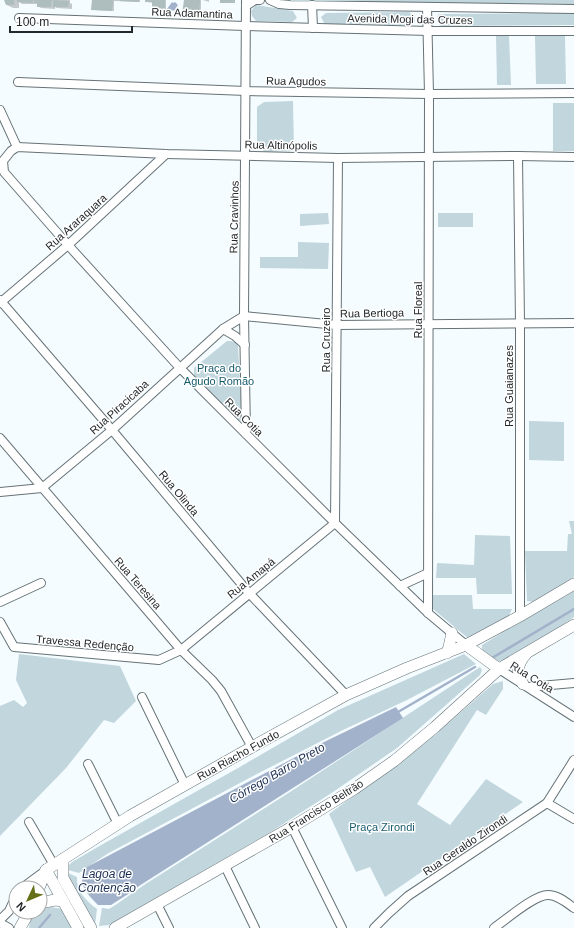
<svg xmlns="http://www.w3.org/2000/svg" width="574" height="928" viewBox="0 0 574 928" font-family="Helvetica,sans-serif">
  <rect width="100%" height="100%" fill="#f4fcff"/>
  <g fill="#c1d6dd">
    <polygon points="277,0 574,0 574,4 285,2"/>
    <polygon points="256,5 293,11 297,18 292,22 256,21 252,16 251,11"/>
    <polygon points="409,12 415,17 415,22 410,25 326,24 324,23 321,17 326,13"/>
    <path d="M574,13v12l-133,1c-4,-3 -5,-6 -3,-11l2,-1z"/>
    <polygon points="496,35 509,35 511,85 497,85"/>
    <polygon points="535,36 565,36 566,84 536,84"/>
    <polygon points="293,101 294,151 265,152 257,145 257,107 264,102"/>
    <rect x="553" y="103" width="21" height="48"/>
    <polygon points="328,213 329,224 300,226 300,214"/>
    <rect x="438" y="213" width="35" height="14"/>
    <polygon points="298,242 329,243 328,269 260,268 260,257 298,257"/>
    <path d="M227,341c5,0 8,0 11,5l4,70 -2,4h-4l-42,-42v-10z"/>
    <polygon points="529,421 564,422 564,461 529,460"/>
    <polygon points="569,521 574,521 574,577 534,602 527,601 525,551 567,551 568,534 572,534"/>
    <polygon points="475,535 510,536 512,594 477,594 476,578 436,578 437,563 474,565"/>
    <path d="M574,588v29c-13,9 -67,47 -79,44 -5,-1 -10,-7 -13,-9v-7z"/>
    <polygon points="432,595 472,595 473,609 512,609 509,616 469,639 433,609"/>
    <polygon points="19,654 120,666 136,701 114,723 104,720 66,768 0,836 0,706 14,700 23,707 27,703 16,680"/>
    <polygon points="464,654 476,664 407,700 343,730 255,775 107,854 79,873 68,870 69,865 72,862 103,844 238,768 338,710"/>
    <polygon points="480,667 482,670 480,675 397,748 333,792 269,833 109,925 99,926 102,908 109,909 117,904 144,885 290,792"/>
    <polygon points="503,681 503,689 486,715 477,710 417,804 450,825 486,779 523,802 385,897 370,867 356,872 329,814 435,735 493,684"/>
    <path d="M68,873l9,4c-1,14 9,24 20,32l-2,16 -27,-48z"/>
    <path d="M51,907l11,2 13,19h-46c1,-7 3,-16 11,-16v-2z"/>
  </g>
  <g fill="#a3b2cb">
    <polygon points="172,2 173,3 175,2 178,5 174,11 173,10 170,12 167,9"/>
    <path d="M396,707l7,11 -264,168 -6,5 -22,14h-13c-11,-11 -23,-23 -11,-38l235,-124z"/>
  </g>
  <g fill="#0003">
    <polygon points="5,0 70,0 70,3 72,4 72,9 57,8 55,7 55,9 41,8 38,6 38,4 22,4 19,2 19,8 13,8 7,5"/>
    <polygon points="93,0 140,0 140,2 114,1 114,11 94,10"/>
    <polygon points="146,0 166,0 166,15 153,13 153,3 147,2"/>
    <polygon points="185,0 201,0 201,14 184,14"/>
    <polygon points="203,0 209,0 209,2"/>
  </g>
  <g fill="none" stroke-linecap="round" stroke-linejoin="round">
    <g stroke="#a3b2cb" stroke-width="2.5">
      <polyline points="492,658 574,609"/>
      <polyline points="398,712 475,667"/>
      <polyline points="39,928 50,915"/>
    </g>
  </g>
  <g fill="#aebdbd">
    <polygon points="4,0 14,0 14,5 6,5"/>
    <polygon points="17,0 33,0 33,3 17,2"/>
    <polygon points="34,0 52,0 51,7 37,7 37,3 34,3"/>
    <polygon points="53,0 69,1 68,7 53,7"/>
    <polygon points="92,0 113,0 112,11 91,10"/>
    <polygon points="120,0 139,0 139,2 120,1"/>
    <polygon points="145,0 165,0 165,14 152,14 152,2 145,2"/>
    <polygon points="184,0 200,0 199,14 182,14"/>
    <rect x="220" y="0" width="15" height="3"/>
  </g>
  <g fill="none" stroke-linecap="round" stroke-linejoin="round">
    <g stroke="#667276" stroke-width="10">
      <g id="street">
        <polyline points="270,0 279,4 290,5 574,9"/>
        <polyline points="312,5 313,28"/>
        <polyline points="246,6 255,0 260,0"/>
        <polyline points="427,7 429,94 428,613"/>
        <polyline points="19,18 245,26 429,31 574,31"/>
        <polyline points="18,82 246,91 429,94 574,93"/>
        <polyline points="0,110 17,147"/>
        <polyline points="518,156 520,324 520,616"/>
        <polyline points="0,300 112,430 249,593 346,695"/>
        <polyline points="0,303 68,245 166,154"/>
        <polyline points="244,316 337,325 574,323"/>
        <polyline points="223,329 235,336 245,345"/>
        <polyline points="246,434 244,316 246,0"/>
        <polyline points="0,438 181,650 212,680 221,691 252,747"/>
        <polyline points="0,492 42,488 112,430 223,329 244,316"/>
        <polyline points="400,586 428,573"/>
        <polyline points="0,602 41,583"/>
        <polyline points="0,622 14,647 159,660 181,650 335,523 338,158"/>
        <polyline points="466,645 428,613 335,523 180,368 68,245 4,172 3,161 11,151 17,147 166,154 338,158 518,156 574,157"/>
        <polyline points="499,669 574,717"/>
        <polyline points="528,687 574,683"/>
        <polyline points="142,697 185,785"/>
        <polyline points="88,764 118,824"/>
        <polyline points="547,803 574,760"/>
        <polyline points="29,822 54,865"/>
        <polyline points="292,827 342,928"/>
        <polyline points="225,866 255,928"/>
        <polyline points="22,888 45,871"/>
        <polyline points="157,904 169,928"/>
        <polyline points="0,920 9,911 16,896"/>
        <polyline points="0,923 9,928"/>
        <polyline points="374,928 389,913 408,896 547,803 574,819"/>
        <path d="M494,928c13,-9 40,-33 54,-33 10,0 19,8 26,13"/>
      </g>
    </g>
    <g stroke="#667276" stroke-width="12">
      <g id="secondary">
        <polyline points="466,645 499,669"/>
        <polyline points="447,653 449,647 452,633"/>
        <path d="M523,684c-7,-11 -6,-20 3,-30"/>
        <polyline points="63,859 63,878 91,928"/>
        <polyline points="46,870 130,816 252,747 346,695 407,668 466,645 520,616 574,584"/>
        <polyline points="46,870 78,928"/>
        <polyline points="39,888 46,870"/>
        <polyline points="40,903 55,900 63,901"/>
        <polyline points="20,928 29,912"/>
        <polyline points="115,928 292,827 354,789 394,761 435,727 499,669 574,625"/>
      </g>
    </g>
    <use href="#street" stroke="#fff" stroke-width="8"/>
    <use href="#secondary" stroke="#fff" stroke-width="11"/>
  </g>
  <g text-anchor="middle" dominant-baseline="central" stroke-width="3" stroke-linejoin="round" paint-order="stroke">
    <g font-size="11" fill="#23282a" stroke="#fff">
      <text transform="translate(192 13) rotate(2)">Rua Adamantina</text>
      <text transform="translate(410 19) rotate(1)">Avenida Mogi das Cruzes</text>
      <text transform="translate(296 81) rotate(1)">Rua Agudos</text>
      <text transform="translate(281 145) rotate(1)">Rua Altinópolis</text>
      <text transform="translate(234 217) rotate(-89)">Rua Cravinhos</text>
      <text transform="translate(76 222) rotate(-42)">Rua Araraquara</text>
      <text transform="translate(418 310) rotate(-90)">Rua Floreal</text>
      <text transform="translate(372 313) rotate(-1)">Rua Bertioga</text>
      <text transform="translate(326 340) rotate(-90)">Rua Cruzeiro</text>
      <text transform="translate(509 386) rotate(-90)">Rua Guaianazes</text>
      <text transform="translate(119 407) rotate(-42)">Rua Piracicaba</text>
      <text transform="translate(244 417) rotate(45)">Rua Cotia</text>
      <text transform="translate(179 493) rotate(50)">Rua Olinda</text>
      <text transform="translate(251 578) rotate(-39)">Rua Amapá</text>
      <text transform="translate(138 583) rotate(49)">Rua Teresina</text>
      <text transform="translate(85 643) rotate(5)">Travessa Redenção</text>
      <text transform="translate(532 677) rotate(32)">Rua Cotia</text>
      <text transform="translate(238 755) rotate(-29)">Rua Riacho Fundo</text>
      <text transform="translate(316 811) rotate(-32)">Rua Francisco Beltrão</text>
      <text transform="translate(465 845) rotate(-34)">Rua Geraldo Zirondi</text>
    </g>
    <g font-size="11" fill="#175a6c" stroke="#fff">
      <text x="219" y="368">Praça do<tspan x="219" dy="13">Agudo Romão</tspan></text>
      <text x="382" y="827">Praça Zirondi</text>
    </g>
    <g font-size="12" font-style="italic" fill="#1b2f53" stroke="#fff">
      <text transform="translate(277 773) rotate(-30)">Córrego Barro Preto</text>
      <text x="107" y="874">Lagoa de<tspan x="107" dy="14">Contenção</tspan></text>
    </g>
  </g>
  <g transform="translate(28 900) rotate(226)"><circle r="19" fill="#ffffff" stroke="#a7a9aa"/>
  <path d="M0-3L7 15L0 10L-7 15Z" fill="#646f18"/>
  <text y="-6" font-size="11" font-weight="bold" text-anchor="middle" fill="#23282a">N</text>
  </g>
  <path d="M10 26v6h122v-6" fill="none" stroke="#23282a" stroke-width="2"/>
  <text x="16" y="26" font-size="12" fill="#23282a" stroke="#ffffff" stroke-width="3" paint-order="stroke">100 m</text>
</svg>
